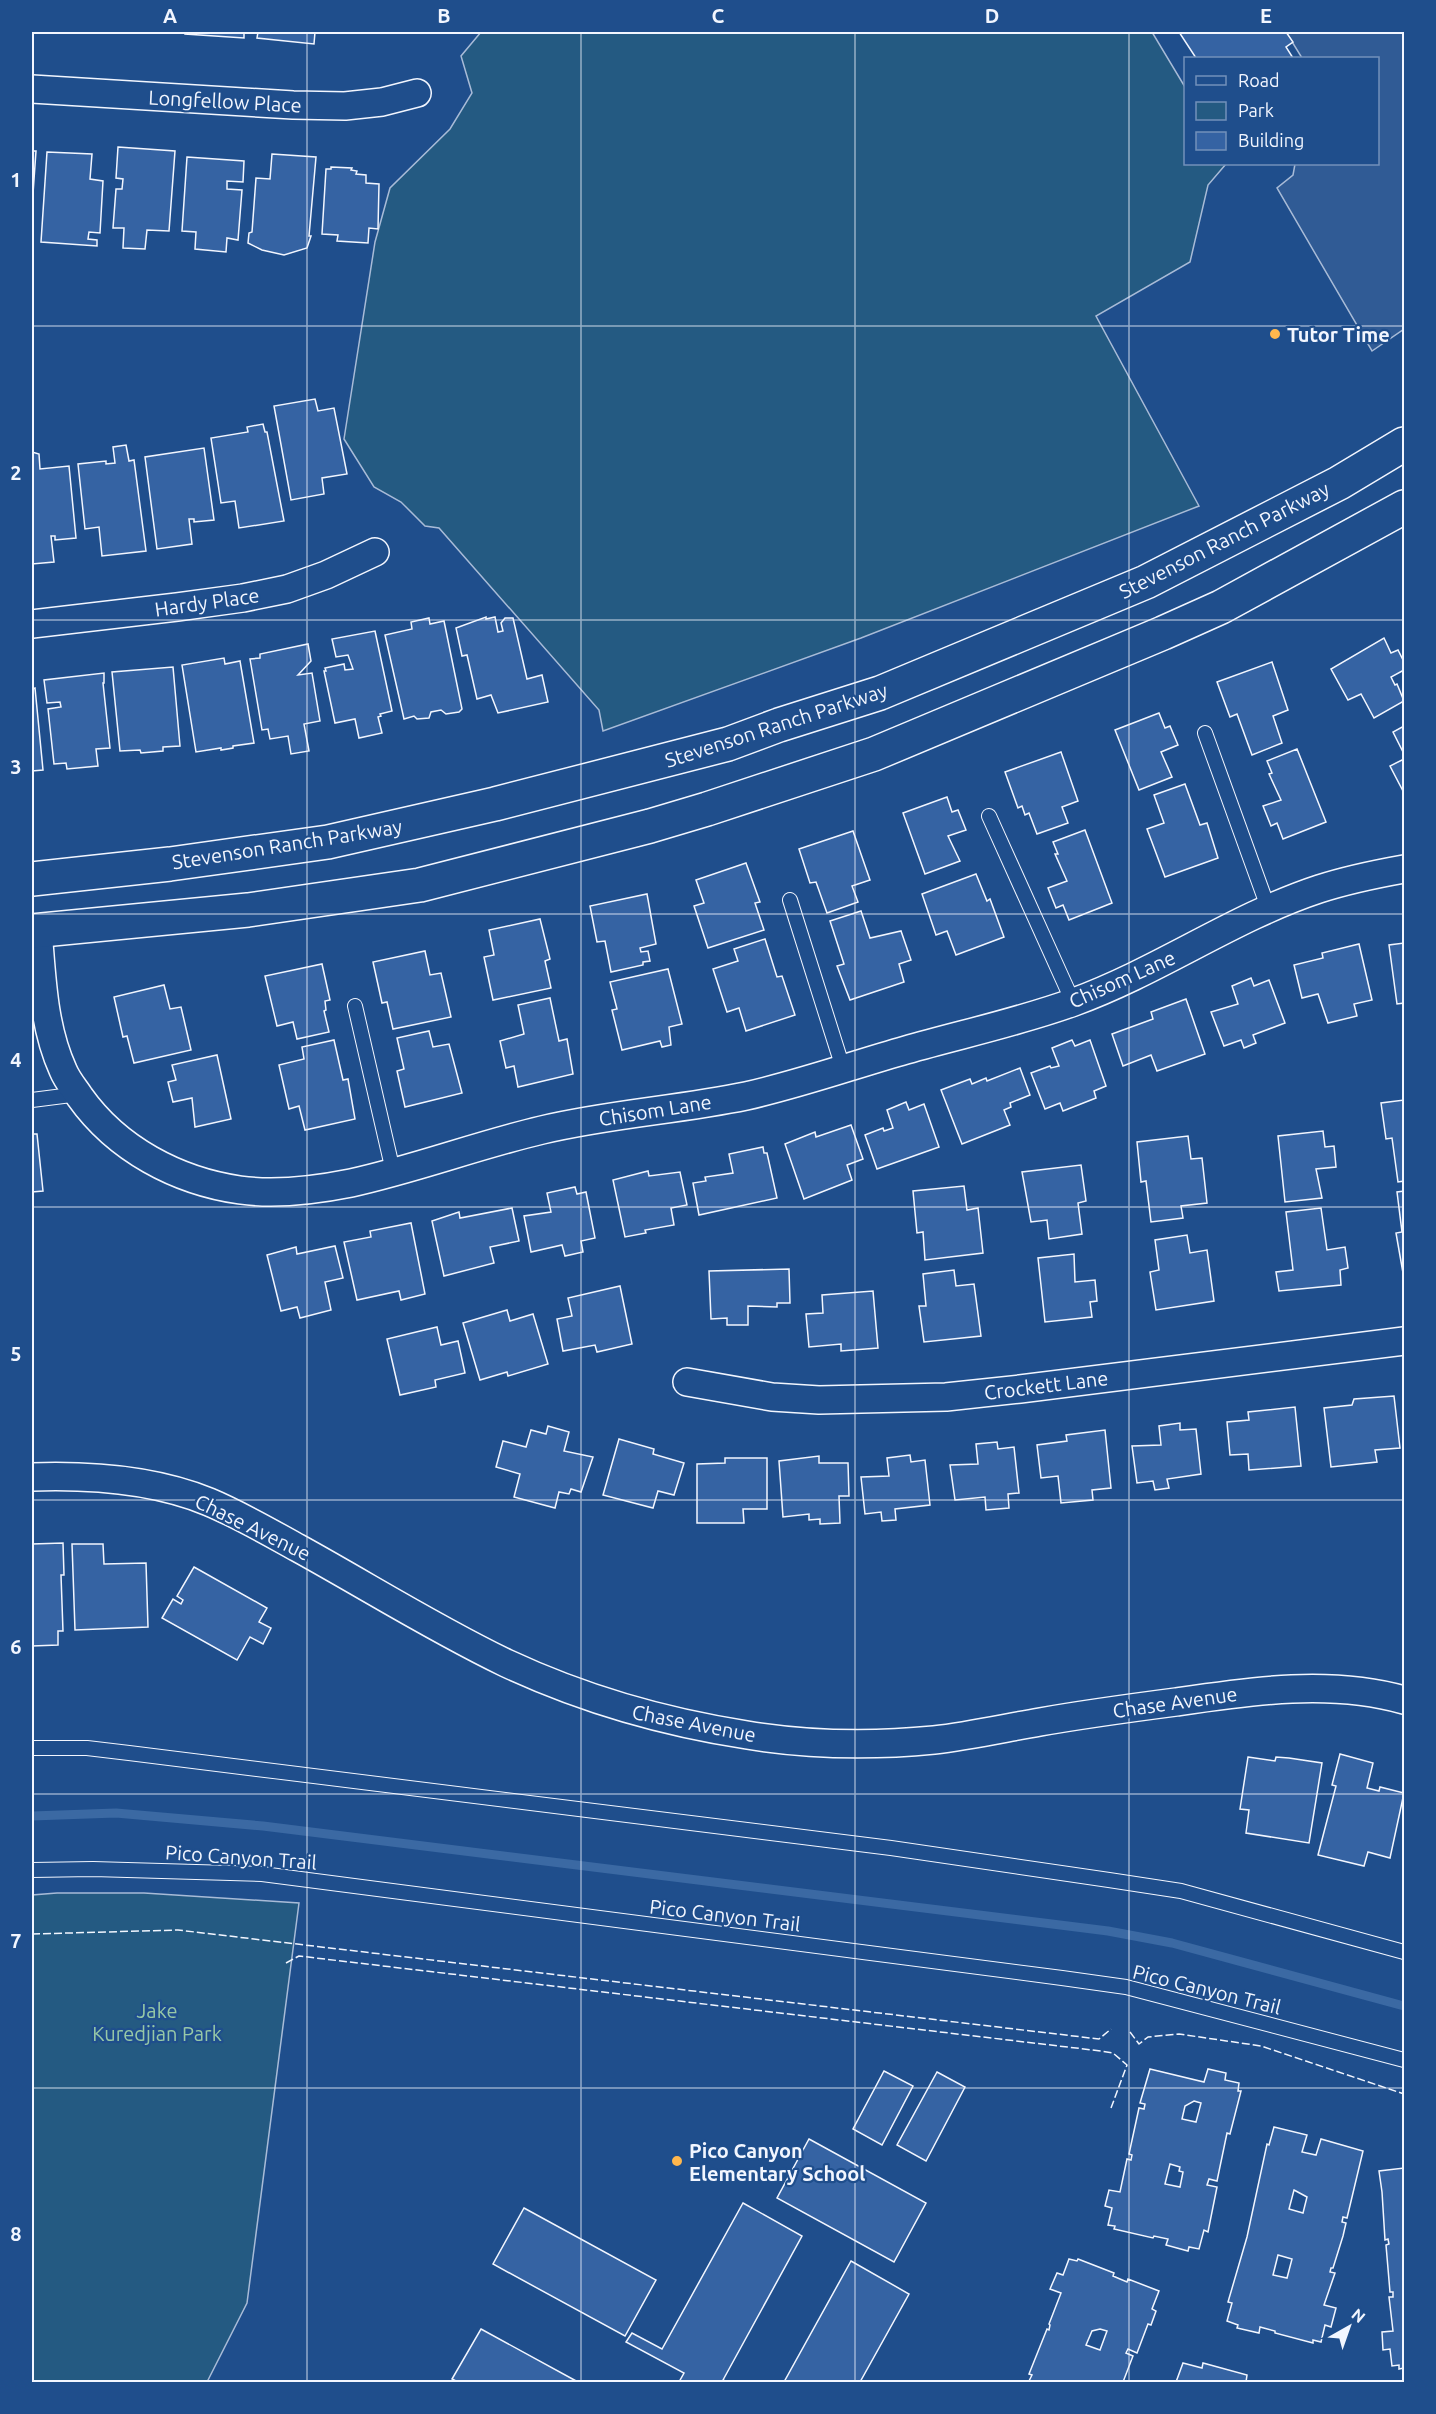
<svg xmlns="http://www.w3.org/2000/svg" width="1436" height="2414" viewBox="0 0 1436 2414" font-family="Ubuntu,sans-serif">
  <rect width="100%" height="100%" fill="#1f4e8c"/>
  <g fill="#245a82" stroke="#a8bbd7" stroke-width="1.5">
    <polygon points="481,32 1152,32 1185,87 1186,164 1226,164 1208,185 1190,262 1096,316 1199,506 861,638 603,731 599,710 439,528 425,526 401,502 374,487 344,439 375,242 390,188 450,129 472,93 461,56"/>
    <polygon points="57,1893 144,1893 299,1903 247,2303 207,2382 32,2382 32,1895"/>
  </g>
  <polygon fill="#305b95" stroke="#a8bbd7" stroke-width="1.5" points="1286,32 1404,32 1404,329 1372,351 1277,188 1293,175 1295,164 1378,164 1378,58 1302,58"/>
  <g fill="none" stroke-linecap="round" stroke-linejoin="round">
    <polyline stroke="#3b69a3" stroke-width="9" points="32,1816 116,1813 263,1826 1108,1931 1172,1943 1404,2006"/>
  </g>
  <g fill="#3563a3" stroke="#f2f6ff" stroke-width="1.5" fill-rule="evenodd">
    <polygon points="185,32 244,32 244,38 185,34"/>
    <polygon points="258,32 315,32 314,44 257,38"/>
    <polygon points="1179,32 1286,32 1293,42 1286,47 1293,58 1196,58"/>
    <polygon points="118,147 175,151 169,231 147,230 145,249 123,248 124,228 113,228 116,189 122,189 123,179 116,178"/>
    <polygon points="32,151 36,151 32,208"/>
    <polygon points="47,152 92,154 90,179 103,181 100,233 89,232 88,239 97,240 97,246 41,242"/>
    <polygon points="272,154 316,157 309,236 311,236 307,248 284,255 262,250 248,243 249,233 252,232 256,178 270,179"/>
    <polygon points="187,157 244,161 243,182 227,181 227,189 242,190 238,240 227,238 226,252 195,249 196,232 182,231"/>
    <polygon points="331,167 352,168 351,170 357,171 356,174 366,175 366,183 379,184 378,229 369,228 368,243 337,241 338,235 322,234 326,169 331,169"/>
    <polygon points="315,399 318,411 334,408 347,474 322,478 324,494 291,500 274,406"/>
    <polygon points="263,424 265,432 267,432 284,521 239,528 235,501 221,503 211,438 248,432 247,427"/>
    <polygon points="126,445 129,461 134,460 146,551 102,556 99,527 85,529 78,464 106,461 106,464 115,463 113,447"/>
    <polygon points="204,448 214,520 194,522 194,519 189,519 192,544 157,549 145,457"/>
    <polygon points="32,452 39,454 40,469 69,466 76,538 55,540 55,536 51,536 54,562 32,564"/>
    <polygon points="486,617 486,619 495,617 498,632 503,631 501,623 505,618 513,618 527,679 542,675 548,702 498,713 491,695 477,699 467,655 462,656 456,628"/>
    <polygon points="429,618 430,624 444,621 462,709 459,712 446,714 441,710 431,712 429,718 417,719 414,716 404,719 385,635 412,629 411,622"/>
    <polygon points="375,631 392,711 380,714 381,716 378,717 382,733 359,738 355,719 335,723 324,671 326,671 325,668 344,664 345,670 353,669 348,655 336,657 332,639"/>
    <polygon points="1384,638 1391,653 1398,650 1404,662 1404,670 1391,677 1395,685 1397,684 1404,701 1374,718 1361,694 1348,700 1331,669"/>
    <polygon points="308,644 311,661 298,675 312,673 320,721 304,724 309,751 291,754 288,736 270,739 268,729 262,730 250,659 260,658 260,654"/>
    <polygon points="224,658 225,664 240,661 254,743 233,746 233,748 221,750 221,748 196,752 182,665"/>
    <polygon points="1272,662 1288,710 1273,716 1282,743 1252,755 1237,714 1230,717 1217,682"/>
    <polygon points="173,667 180,746 163,747 163,751 141,753 140,750 120,751 112,672"/>
    <polygon points="104,673 104,683 103,683 110,748 96,749 98,766 67,769 66,763 54,764 48,709 61,707 60,702 47,703 44,680"/>
    <polygon points="35,688 43,770 32,771 32,689"/>
    <polygon points="1159,713 1165,728 1170,726 1178,745 1161,752 1172,777 1139,790 1115,730"/>
    <polygon points="1404,726 1404,754 1393,732"/>
    <polygon points="1297,749 1326,822 1283,839 1277,823 1271,826 1263,806 1281,800 1269,774 1272,773 1267,761"/>
    <polygon points="1061,752 1078,801 1062,807 1068,823 1037,834 1029,813 1025,815 1022,806 1018,808 1005,772"/>
    <polygon points="1404,759 1404,793 1390,766"/>
    <polygon points="1185,784 1200,825 1207,823 1218,858 1165,877 1147,829 1164,823 1154,795"/>
    <polygon points="947,797 952,812 958,810 966,830 948,836 960,861 925,874 903,813"/>
    <polygon points="1085,830 1112,903 1069,920 1063,905 1056,908 1048,888 1067,881 1055,854 1058,854 1053,842"/>
    <polygon points="853,831 870,880 852,886 858,902 827,913 816,882 810,883 799,849"/>
    <polygon points="746,863 760,902 755,903 764,930 708,948 694,906 704,903 696,880"/>
    <polygon points="976,874 987,901 990,899 1004,937 956,955 947,931 936,935 922,894"/>
    <polygon points="647,894 656,944 640,948 641,952 648,951 650,961 643,962 643,965 611,972 605,941 597,942 590,906"/>
    <polygon points="861,911 870,938 901,931 911,960 899,964 904,982 850,1000 837,966 844,964 830,921"/>
    <polygon points="540,919 550,959 545,961 551,988 493,1000 484,957 494,955 489,930"/>
    <polygon points="765,939 777,977 782,976 795,1015 746,1031 739,1008 727,1012 713,969 738,961 734,949"/>
    <polygon points="1404,943 1404,1003 1397,1004 1389,945"/>
    <polygon points="1359,944 1372,1000 1354,1004 1357,1016 1328,1023 1318,994 1302,998 1294,965 1323,958 1322,953"/>
    <polygon points="425,951 430,975 441,973 451,1017 393,1029 387,1002 382,1003 373,962"/>
    <polygon points="322,964 330,1000 325,1001 326,1010 324,1011 329,1032 297,1039 293,1022 277,1026 265,976"/>
    <polygon points="668,969 682,1024 669,1027 671,1045 662,1047 660,1041 622,1050 612,1010 617,1009 610,982"/>
    <polygon points="1251,978 1254,986 1269,980 1285,1023 1253,1035 1256,1043 1244,1048 1241,1040 1224,1046 1211,1012 1238,1004 1232,986"/>
    <polygon points="164,985 170,1009 181,1007 191,1050 134,1063 127,1036 123,1037 114,997"/>
    <polygon points="550,998 559,1041 567,1039 573,1074 518,1087 514,1066 506,1068 500,1041 524,1034 518,1005"/>
    <polygon points="1186,999 1205,1054 1157,1071 1151,1055 1123,1066 1112,1034 1153,1019 1151,1012"/>
    <polygon points="429,1031 433,1047 449,1044 462,1093 405,1107 397,1071 404,1069 397,1038"/>
    <polygon points="334,1040 343,1080 348,1079 355,1119 305,1130 299,1106 289,1109 279,1065 304,1059 302,1047"/>
    <polygon points="1072,1040 1075,1046 1090,1040 1106,1086 1094,1091 1096,1098 1063,1111 1060,1103 1045,1109 1031,1073 1050,1066 1051,1068 1059,1066 1052,1048"/>
    <polygon points="217,1055 231,1119 195,1127 192,1098 173,1102 168,1082 176,1080 172,1065"/>
    <polygon points="1020,1068 1030,1095 1010,1103 1011,1107 1004,1110 1010,1125 962,1144 941,1090 970,1079 972,1084 986,1078 987,1081"/>
    <polygon points="1404,1100 1404,1181 1398,1182 1392,1138 1386,1139 1381,1103"/>
    <polygon points="906,1102 909,1110 924,1104 939,1147 877,1169 865,1135 883,1128 884,1131 893,1128 887,1110"/>
    <polygon points="851,1125 863,1159 847,1165 852,1180 804,1199 785,1144 815,1132 816,1137"/>
    <polygon points="1323,1131 1325,1147 1334,1146 1336,1167 1316,1169 1322,1198 1285,1202 1278,1136"/>
    <polygon points="32,1134 37,1134 43,1191 32,1192"/>
    <polygon points="1188,1136 1191,1159 1202,1158 1207,1203 1181,1206 1183,1218 1151,1222 1146,1181 1141,1182 1137,1142"/>
    <polygon points="763,1147 764,1153 767,1153 777,1198 699,1215 693,1183 706,1181 705,1177 733,1173 729,1154"/>
    <polygon points="1081,1165 1086,1201 1078,1203 1082,1234 1049,1239 1047,1220 1031,1222 1022,1172"/>
    <polygon points="648,1171 649,1176 680,1172 687,1205 671,1208 674,1225 645,1230 646,1233 625,1237 613,1180"/>
    <polygon points="964,1186 967,1210 978,1208 983,1253 925,1260 923,1232 917,1233 913,1191"/>
    <polygon points="575,1187 577,1194 586,1192 595,1238 581,1241 583,1252 565,1256 562,1245 531,1252 524,1216 551,1212 547,1193"/>
    <polygon points="1404,1191 1404,1273 1403,1273 1396,1233 1402,1232 1397,1192"/>
    <polygon points="512,1208 519,1241 490,1247 494,1263 444,1276 432,1221 459,1212 460,1218"/>
    <polygon points="1321,1208 1327,1250 1345,1247 1348,1268 1340,1270 1341,1285 1279,1291 1276,1272 1293,1270 1286,1212"/>
    <polygon points="411,1223 425,1294 401,1300 399,1291 357,1300 344,1242 371,1237 370,1231"/>
    <polygon points="1187,1235 1190,1253 1207,1250 1214,1301 1156,1310 1150,1272 1159,1270 1155,1240"/>
    <polygon points="335,1246 343,1278 325,1282 331,1310 300,1318 297,1307 281,1311 267,1255 296,1247 297,1254"/>
    <polygon points="1074,1254 1075,1282 1095,1280 1097,1301 1090,1302 1092,1317 1045,1322 1038,1258"/>
    <polygon points="789,1269 790,1303 777,1303 777,1307 748,1306 748,1325 727,1325 727,1318 711,1319 709,1271"/>
    <polygon points="954,1270 956,1286 974,1284 981,1336 924,1342 919,1306 926,1306 923,1274"/>
    <polygon points="620,1286 632,1344 597,1352 595,1345 563,1351 557,1319 572,1316 568,1298"/>
    <polygon points="873,1291 878,1348 841,1351 841,1344 809,1347 806,1314 823,1313 822,1295"/>
    <polygon points="507,1310 510,1321 533,1314 548,1364 508,1376 507,1372 480,1380 463,1323"/>
    <polygon points="437,1327 441,1345 458,1341 465,1373 435,1380 436,1387 400,1395 387,1339"/>
    <polygon points="1394,1396 1400,1448 1375,1450 1377,1462 1331,1467 1324,1408 1352,1405 1354,1399"/>
    <polygon points="1295,1407 1301,1466 1249,1470 1248,1454 1230,1455 1227,1422 1249,1420 1248,1412"/>
    <polygon points="1180,1423 1180,1430 1196,1429 1201,1474 1167,1479 1169,1488 1155,1490 1153,1481 1137,1483 1132,1446 1161,1445 1159,1426"/>
    <polygon points="548,1426 569,1432 564,1451 593,1457 581,1492 571,1489 569,1494 559,1492 555,1508 514,1497 520,1474 496,1467 503,1441 526,1447 531,1430 546,1434"/>
    <polygon points="1105,1430 1111,1488 1092,1490 1093,1500 1061,1503 1058,1476 1041,1478 1037,1445 1067,1441 1066,1435"/>
    <polygon points="619,1439 654,1449 653,1454 684,1463 674,1495 658,1491 653,1508 603,1495"/>
    <polygon points="997,1442 998,1449 1014,1447 1019,1493 1008,1494 1009,1508 986,1510 985,1497 955,1500 950,1465 978,1464 976,1444"/>
    <polygon points="910,1455 911,1462 925,1460 930,1505 895,1509 896,1520 882,1521 881,1512 865,1514 861,1477 889,1476 887,1458"/>
    <polygon points="819,1456 819,1463 848,1463 849,1496 839,1496 840,1523 820,1524 820,1519 809,1520 809,1514 783,1517 779,1461"/>
    <polygon points="725,1458 767,1458 767,1509 743,1509 744,1523 697,1523 697,1464 725,1463"/>
    <polygon points="63,1543 64,1575 61,1575 63,1631 58,1631 58,1645 32,1646 32,1544"/>
    <polygon points="72,1544 103,1544 104,1564 146,1563 148,1627 75,1630"/>
    <polygon points="194,1567 267,1608 259,1622 271,1628 263,1644 250,1637 237,1660 162,1618 173,1599 181,1604 183,1600 177,1596"/>
    <polygon points="1340,1754 1373,1763 1367,1788 1379,1791 1380,1787 1404,1793 1390,1858 1368,1852 1364,1866 1318,1855 1336,1786 1332,1785"/>
    <polygon points="1248,1757 1275,1761 1276,1757 1289,1758 1322,1763 1309,1843 1246,1833 1249,1810 1240,1809"/>
    <path d="M1150,2069l54,13 4,-13 18,4 -1,7 14,3 -1,8h3l-11,43 -3,-1 -10,48 -8,-2 -2,6 10,2 -9,45 -4,-2 -5,19 -10,-2 -1,4 -22,-6 2,-6 -14,-3 -1,2 -39,-9 1,-3 -7,-1 4,-17 -7,-2 4,-16 11,2 7,-33 4,1 1,-5 -3,-1 10,-46 5,1 1,-5 -5,-1zM1194,2101l7,2 -5,19 -14,-3 3,-13zM1170,2164l10,3 -1,4 4,1 -3,15 -15,-3z"/>
    <polygon points="884,2071 913,2086 882,2145 853,2129"/>
    <polygon points="937,2072 965,2087 926,2161 897,2145"/>
    <path d="M1274,2127l33,8 -5,17 14,3 5,-16 42,12 -16,67 -4,-1 -1,5 4,1 -3,13 -10,32h-2l-1,4 5,1 -11,32 12,3 -5,19 -6,-2 -4,17 -8,-2v3l-38,-10v-2l-15,-4 -1,6 -22,-5 1,-3 -11,-4 5,-18 -4,-1 19,-65 20,-93 2,1zM1294,2190l13,7 -4,16 -14,-4zM1278,2255l14,4 -5,19 -14,-3z"/>
    <polygon points="809,2139 926,2203 894,2262 777,2198"/>
    <polygon points="1404,2168 1404,2368 1399,2369 1399,2365 1392,2366 1390,2349 1383,2350 1382,2332 1393,2331 1389,2297 1393,2297 1393,2292 1390,2292 1386,2245 1389,2244 1388,2239 1385,2240 1382,2192 1379,2171"/>
    <polygon points="743,2203 802,2236 723,2380 728,2382 679,2382 684,2373 626,2342 632,2333 662,2349"/>
    <polygon points="524,2208 656,2280 625,2336 493,2264"/>
    <path d="M1069,2259l8,2 1,-2 36,14 -1,3 14,6 1,-3 31,12 -7,18 4,2 -5,14 -3,-1 -11,29 -9,-4 -2,4 7,3 -10,26 -94,-1 3,-6 -3,-1 18,-45 2,1 1,-5 -1,-1 12,-31 -11,-4 7,-16 6,2zM1100,2329l7,2 -7,19 -14,-5 6,-14z"/>
    <polygon points="851,2261 909,2294 860,2382 784,2382"/>
    <polygon points="481,2329 578,2382 458,2382 452,2379"/>
    <polygon points="1183,2363 1202,2368 1203,2363 1247,2375 1246,2382 1176,2382"/>
  </g>
  <g fill="none" stroke-linecap="round" stroke-linejoin="round">
    <g stroke="#f2f6ff" stroke-width="16">
      <g id="lane">
        <polyline points="1205,733 1269,910"/>
        <polyline points="989,816 1073,1002"/>
        <polyline points="790,900 843,1068"/>
        <polyline points="355,1006 393,1171"/>
        <polyline points="32,1100 79,1094"/>
        <polyline points="32,1748 87,1748 129,1753 891,1848 1109,1880 1181,1891 1404,1952"/>
        <polyline points="32,1870 93,1869 262,1874 1062,1978 1126,1987 1404,2060"/>
      </g>
    </g>
    <g stroke="#f2f6ff" stroke-width="30">
      <g id="street">
        <polyline points="32,89 293,105 345,106 382,102 417,93"/>
        <polyline points="32,624 177,607 243,598 287,589 326,575 375,552"/>
        <path d="M38,930c4,47 5,96 25,140 4,10 11,18 17,27 37,52 97,84 160,93 35,5 76,0 111,-7 64,-14 127,-38 191,-53 67,-16 136,-20 204,-34 54,-12 107,-31 160,-46 56,-16 113,-28 168,-48 85,-31 160,-85 245,-113 28,-9 57,-15 85,-20"/>
        <polyline points="687,1382 772,1397 819,1400 946,1397 1020,1389 1404,1341"/>
        <path d="M32,1477c59,-2 121,2 177,25 31,13 60,30 89,46 69,38 137,81 208,115 77,36 157,59 241,72 61,10 125,11 187,5 35,-4 71,-12 106,-18 45,-8 90,-14 136,-20 75,-11 154,-23 228,-2"/>
      </g>
    </g>
    <g stroke="#f2f6ff" stroke-width="36">
      <g id="secondary">
        <polyline points="32,879 170,864 328,842 495,804 728,744 779,725 880,693 1146,582 1339,483 1404,444"/>
        <polyline points="32,931 248,910 420,885 650,826 707,809 874,754 1163,633 1221,607 1404,507"/>
      </g>
    </g>
    <use href="#lane" stroke="#1f4e8c" stroke-width="14"/>
    <use href="#street" stroke="#1f4e8c" stroke-width="27"/>
    <use href="#secondary" stroke="#1f4e8c" stroke-width="33"/>
    <g stroke="#f2f6ff" stroke-width="1.5" stroke-dasharray="8 3" stroke-linecap="butt">
      <polyline points="32,1934 178,1930 1099,2039 1111,2029"/>
      <polyline points="286,1963 299,1956 1101,2051 1113,2053 1127,2065 1111,2108"/>
      <polyline points="1130,2032 1139,2044 1148,2037 1179,2034 1261,2046 1404,2094"/>
    </g>
  </g>
  <path fill="none" stroke="#f2f6ff" stroke-width="1.5" stroke-opacity="0.55" d="M307,32v2350M581,32v2350M855,32v2350M1129,32v2350M32,326h1372M32,620h1372M32,914h1372M32,1207h1372M32,1500h1372M32,1794h1372M32,2088h1372"/>
  <g fill="#ffb74d" stroke="#1f4e8c" stroke-width="2">
    <circle cx="1275" cy="334" r="6"/>
    <circle cx="677" cy="2161" r="6"/>
  </g>
  <g text-anchor="middle" dominant-baseline="central" stroke-width="4.5" stroke-linejoin="round" paint-order="stroke">
    <g font-size="20" fill="#f2f6ff" stroke="#1f4e8c">
      <text transform="translate(225 101) rotate(3)">Longfellow Place</text>
      <text transform="translate(1224 540) rotate(-27)">Stevenson Ranch Parkway</text>
      <text transform="translate(207 602) rotate(-8)">Hardy Place</text>
      <text transform="translate(776 725) rotate(-18)">Stevenson Ranch Parkway</text>
      <text transform="translate(287 844) rotate(-9)">Stevenson Ranch Parkway</text>
      <text transform="translate(1122 979) rotate(-24)">Chisom Lane</text>
      <text transform="translate(655 1110) rotate(-9)">Chisom Lane</text>
      <text transform="translate(1046 1385) rotate(-7)">Crockett Lane</text>
      <text transform="translate(253 1527) rotate(26)">Chase Avenue</text>
      <text transform="translate(1175 1702) rotate(-8)">Chase Avenue</text>
      <text transform="translate(694 1723) rotate(11)">Chase Avenue</text>
      <text transform="translate(241 1857) rotate(4)">Pico Canyon Trail</text>
      <text transform="translate(725 1915) rotate(7)">Pico Canyon Trail</text>
      <text transform="translate(1207 1989) rotate(14)">Pico Canyon Trail</text>
    </g>
    <g font-size="20" font-weight="bold" fill="#f2f6ff" stroke="#1f4e8c" text-anchor="start">
      <text x="1287" y="334">Tutor Time</text>
      <text x="689" y="2150">Pico Canyon<tspan x="689" dy="23">Elementary School</tspan></text>
    </g>
    <g font-size="20" fill="#97c8a6" stroke="#1f4e8c">
      <text x="157" y="2010">Jake<tspan x="157" dy="23">Kuredjian Park</tspan></text>
    </g>
  </g>
  <rect width="1436" height="2414" fill="none" stroke="#1f4e8c" stroke-width="66"/>
  <rect x="1184" y="57" width="195" height="108" fill="#1f4e8c" stroke="#7391ba" stroke-width="1.5"/>
  <rect x="1196" y="76" width="30" height="9" fill="#1f4e8c" stroke="#7391ba" stroke-width="1.5"/>
  <text x="1238" y="87" font-size="18" fill="#f2f6ff">Road</text>
  <rect x="1196" y="102" width="30" height="18" fill="#245a82" stroke="#7391ba" stroke-width="1.5"/>
  <text x="1238" y="117" font-size="18" fill="#f2f6ff">Park</text>
  <rect x="1196" y="132" width="30" height="18" fill="#3563a3" stroke="#7391ba" stroke-width="1.5"/>
  <text x="1238" y="147" font-size="18" fill="#f2f6ff">Building</text>
  <g transform="translate(1349 2327) rotate(40)" stroke="#1f4e8c" stroke-width="4.5" paint-order="stroke">
  <path d="M0-4.5L10 22L0 15L-10 22Z" fill="#f2f6ff"/>
  <text y="-9" font-size="16" font-weight="bold" text-anchor="middle" fill="#f2f6ff">N</text>
  </g>
  <rect x="33" y="33" width="1370" height="2348" fill="none" stroke="#f2f6ff" stroke-width="2"/>
  <g font-size="20" text-anchor="middle" font-weight="bold" fill="#f2f6ff">
    <text x="170" y="23">A</text>
    <text x="444" y="23">B</text>
    <text x="718" y="23">C</text>
    <text x="992" y="23">D</text>
    <text x="1266" y="23">E</text>
    <text x="16" y="187">1</text>
    <text x="16" y="480">2</text>
    <text x="16" y="774">3</text>
    <text x="16" y="1067">4</text>
    <text x="16" y="1361">5</text>
    <text x="16" y="1654">6</text>
    <text x="16" y="1948">7</text>
    <text x="16" y="2241">8</text>
  </g>
</svg>
